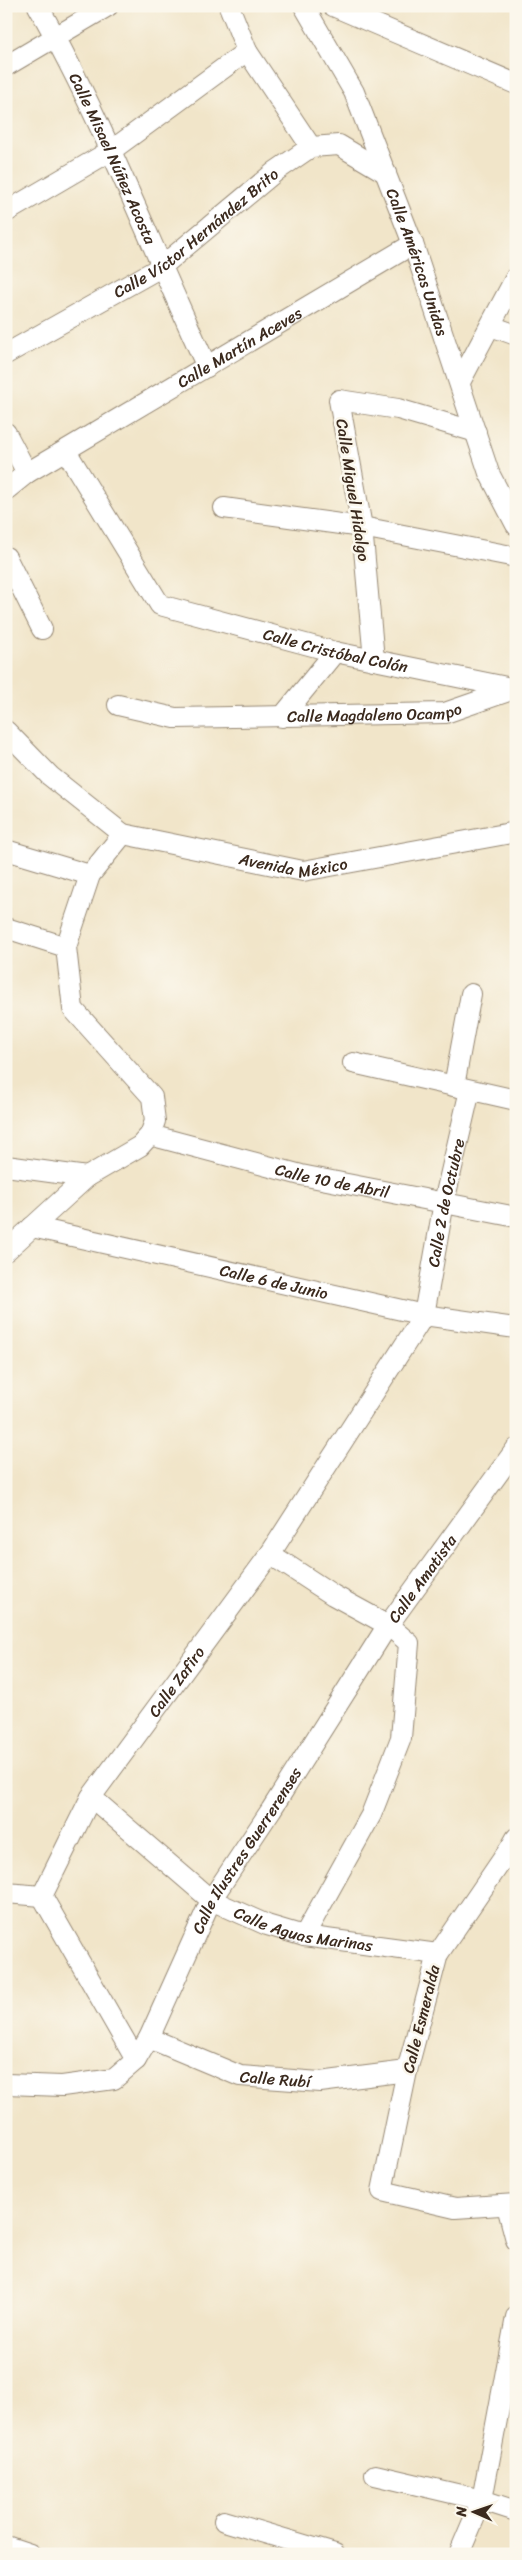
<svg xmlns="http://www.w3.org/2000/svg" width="522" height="2560" viewBox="0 0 522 2560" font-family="Sriracha,sans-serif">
  <rect width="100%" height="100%" fill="#fbf7ec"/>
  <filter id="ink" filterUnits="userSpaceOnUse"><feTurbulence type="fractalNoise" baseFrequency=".02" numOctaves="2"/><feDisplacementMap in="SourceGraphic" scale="10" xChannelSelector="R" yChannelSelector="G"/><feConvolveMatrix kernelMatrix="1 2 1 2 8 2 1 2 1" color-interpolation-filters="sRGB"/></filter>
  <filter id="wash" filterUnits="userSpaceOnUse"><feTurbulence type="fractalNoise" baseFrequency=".0096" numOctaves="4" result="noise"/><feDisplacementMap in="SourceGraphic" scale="20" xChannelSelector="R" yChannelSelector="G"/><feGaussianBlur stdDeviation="1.12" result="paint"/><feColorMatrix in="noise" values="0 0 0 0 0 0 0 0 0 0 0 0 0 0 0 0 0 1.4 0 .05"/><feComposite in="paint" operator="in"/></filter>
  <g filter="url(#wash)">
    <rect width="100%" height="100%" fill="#f1e5c9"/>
  </g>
  <g filter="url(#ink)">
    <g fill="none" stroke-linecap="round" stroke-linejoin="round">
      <g stroke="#968874" stroke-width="22">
        <g id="minor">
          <path id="s1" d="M38,6c66,116 113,241 169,361"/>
          <polyline points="229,6 247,51 311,147"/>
          <path id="s2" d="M304,6l50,86 59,152 76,229 27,52"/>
          <polyline points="333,6 516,84"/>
          <polyline points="6,66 108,6"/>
          <polyline points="6,212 112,150 247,51"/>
          <polyline points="491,326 516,335"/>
          <path id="s3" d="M6,354l155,-87 115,-96 35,-24 28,-2 47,28"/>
          <polyline points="460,382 516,277"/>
          <polyline points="6,433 27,473"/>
          <path id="s4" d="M66,451l94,154 175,47 181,37"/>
          <path id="s5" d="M6,490l21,-17 386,-229"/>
          <polyline points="224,508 362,527 516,557"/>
          <polyline points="6,557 42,629"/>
          <polyline points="374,660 362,527 339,400 398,409 476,432"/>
          <path id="s6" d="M118,705l57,13 270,-5 69,-24"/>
          <polyline points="282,717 335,652"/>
          <polyline points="6,731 50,776 123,834"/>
          <polyline points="6,850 90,875"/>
          <polyline points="6,928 66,947"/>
          <polyline points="353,1063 516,1100"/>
          <polyline points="454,1086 471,994"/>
          <path id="s7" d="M150,1135l151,40 215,42"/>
          <polyline points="6,1166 87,1177"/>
          <path id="s8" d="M32,1227l392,88 92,13"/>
          <path id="s9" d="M6,1251l81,-74 53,-31 10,-11 5,-14 -3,-24 -79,-88 -7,-62 24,-72 33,-41 180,37 213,-39"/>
          <polyline points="270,1554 333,1595 388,1625 409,1643 401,1738 371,1815 304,1936"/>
          <path id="s10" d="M91,1797l120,103 56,25 37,11 134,18"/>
          <polyline points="516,1838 511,1847 438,1954 407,2071 382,2191 455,2208 516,2204"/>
          <polyline points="6,1893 42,1896"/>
          <path id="s11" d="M42,1896l49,-99 179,-243 154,-239 20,-113 26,-112"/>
          <polyline points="42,1896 136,2060"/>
          <path id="s12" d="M149,2038l91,38 80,6 87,-11"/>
          <path id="s13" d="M6,2084l56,2 52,-7 22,-19 13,-22 62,-138 60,-90 115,-182 130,-179"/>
          <polyline points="507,2206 516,2240"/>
          <polyline points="375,2475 482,2500 516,2511"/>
          <polyline points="224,2521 335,2554"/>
          <polyline points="6,2546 30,2554"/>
          <polyline points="459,2554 482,2500 516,2317"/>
        </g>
      </g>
      <use href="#minor" stroke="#fff" stroke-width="20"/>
    </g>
  </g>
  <g text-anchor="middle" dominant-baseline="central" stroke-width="5" stroke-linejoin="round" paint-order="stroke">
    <g font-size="16" fill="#3b2a1e" stroke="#fbf7ec">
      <text stroke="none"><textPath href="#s1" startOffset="170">Calle Misael Núñez Acosta</textPath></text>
      <text stroke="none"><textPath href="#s3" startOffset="226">Calle Víctor Hernández Brito</textPath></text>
      <text stroke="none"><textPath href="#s2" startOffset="281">Calle Américas Unidas</textPath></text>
      <text stroke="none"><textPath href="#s5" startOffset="274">Calle Martín Aceves</textPath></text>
      <text transform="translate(353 490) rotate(81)">Calle Miguel Hidalgo</text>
      <text stroke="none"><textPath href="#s4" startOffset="362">Calle Cristóbal Colón</textPath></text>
      <text stroke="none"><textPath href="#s6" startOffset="258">Calle Magdaleno Ocampo</textPath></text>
      <text stroke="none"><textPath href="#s9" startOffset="708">Avenida México</textPath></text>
      <text stroke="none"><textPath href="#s7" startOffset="188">Calle 10 de Abril</textPath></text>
      <text stroke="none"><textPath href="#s11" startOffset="811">Calle 2 de Octubre</textPath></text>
      <text stroke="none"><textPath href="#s8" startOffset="248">Calle 6 de Junio</textPath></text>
      <text stroke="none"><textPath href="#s13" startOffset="699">Calle Amatista</textPath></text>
      <text stroke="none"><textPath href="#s11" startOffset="254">Calle Zafiro</textPath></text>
      <text stroke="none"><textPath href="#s13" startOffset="375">Calle Ilustres Guerrerenses</textPath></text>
      <text stroke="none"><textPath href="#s10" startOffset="256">Calle Aguas Marinas</textPath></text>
      <text transform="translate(421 2019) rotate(-76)">Calle Esmeralda</text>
      <text stroke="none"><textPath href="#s12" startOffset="134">Calle Rubí</textPath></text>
    </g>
  </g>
  <rect width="522" height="2560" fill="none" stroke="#fbf7ec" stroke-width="25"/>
  <g transform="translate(474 2512) rotate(272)" stroke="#fbf7ec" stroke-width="4" paint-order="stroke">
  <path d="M0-4L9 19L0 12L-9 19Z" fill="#3b2a1e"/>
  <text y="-8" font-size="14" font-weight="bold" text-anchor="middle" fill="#3b2a1e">N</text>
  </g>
</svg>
